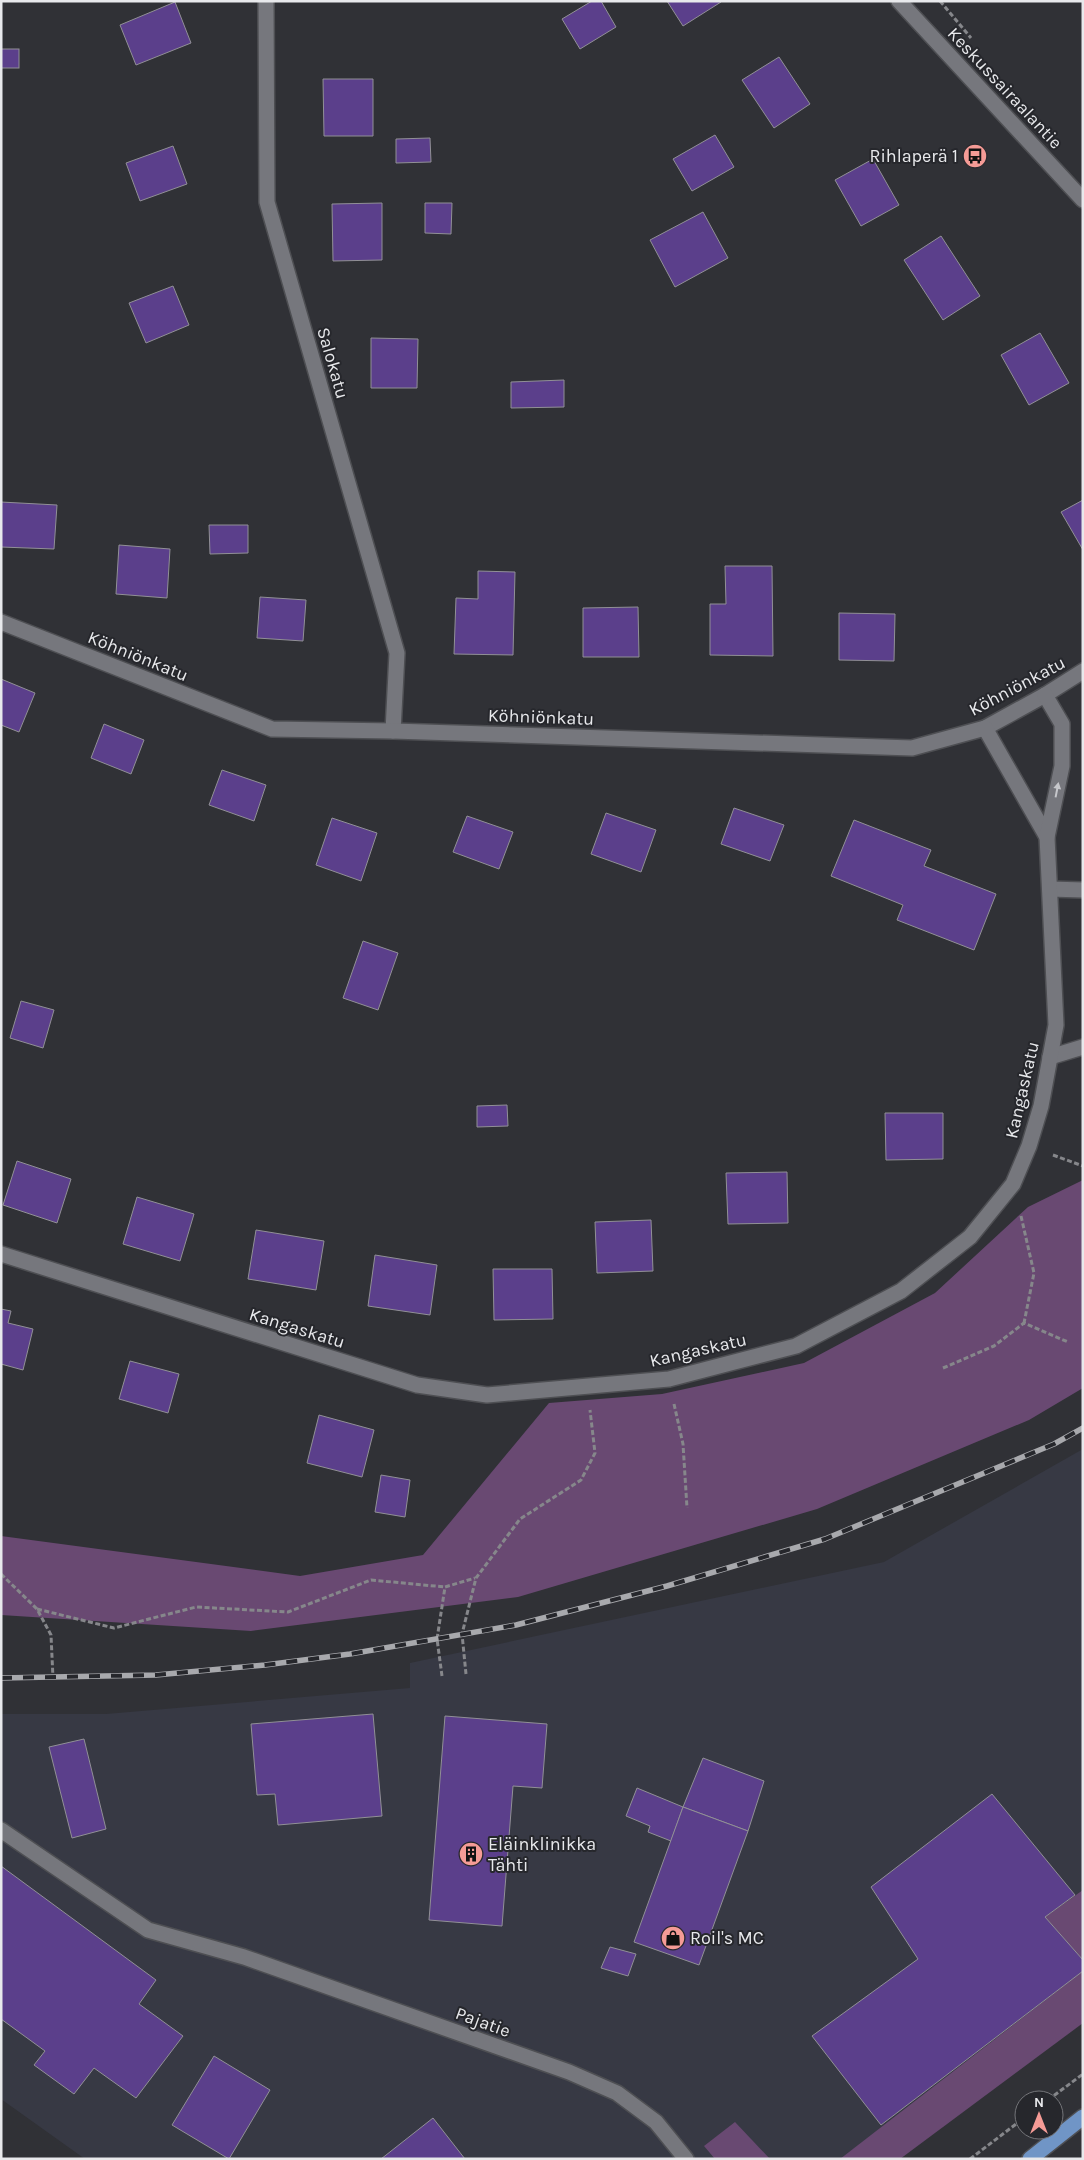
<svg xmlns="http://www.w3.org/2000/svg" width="1084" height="2160" viewBox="0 0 1084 2160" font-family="Karla,sans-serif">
  <rect width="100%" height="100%" fill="#303136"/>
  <polygon fill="#373944" points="1083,1449 1083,1984 861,2159 85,2159 1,2099 1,1714 106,1714 410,1688 410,1663 884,1562"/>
  <g fill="#694972">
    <polygon points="1083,1180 1083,1388 1029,1420 817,1509 518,1597 251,1631 1,1615 1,1536 300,1576 423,1555 549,1403 662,1394 804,1363 935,1293 1028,1207"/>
    <polygon points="1083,1890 1083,1960 1045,1917"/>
    <polygon points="1083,1971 1083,2023 900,2159 840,2159"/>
    <polygon points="735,2122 770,2159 715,2159 704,2146"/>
  </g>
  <g fill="#5b3f8b" stroke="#919096">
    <polygon points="592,1 601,1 616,27 580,49 562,19"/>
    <polygon points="667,1 720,1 721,2 683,26"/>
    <polygon points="175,2 191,43 136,65 120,25"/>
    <rect x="1" y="49" width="18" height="19"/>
    <polygon points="779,57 810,104 774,128 742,80"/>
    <polygon points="323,79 373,79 373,136 324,136"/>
    <polygon points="715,135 734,167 692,191 673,159"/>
    <polygon points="430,138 431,162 396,163 396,139"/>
    <polygon points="173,146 187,184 140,201 126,163"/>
    <polygon points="873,159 899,205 861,226 835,180"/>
    <polygon points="382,203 382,260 333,261 332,204"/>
    <polygon points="425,203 452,203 451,234 425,233"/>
    <polygon points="703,212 728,258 675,287 650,240"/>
    <polygon points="941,236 980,296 943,320 904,260"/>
    <polygon points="173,286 189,325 146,343 129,303"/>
    <polygon points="1040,333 1069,383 1029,405 1001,355"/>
    <polygon points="371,338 418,339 417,388 371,388"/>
    <polygon points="564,380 564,407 511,408 511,382"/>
    <polygon points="1083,500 1083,550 1061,512"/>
    <polygon points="1,502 57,505 54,549 1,547"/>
    <polygon points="209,525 248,525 248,553 210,554"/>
    <polygon points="119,545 170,549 167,598 116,594"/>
    <polygon points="725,566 772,566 773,656 710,655 710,604 726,604"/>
    <polygon points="478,571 515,572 513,655 454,654 456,598 478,599"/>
    <polygon points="260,597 306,600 303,641 257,638"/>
    <polygon points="638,607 639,657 583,657 583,608"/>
    <polygon points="839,613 895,614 894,661 839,660"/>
    <polygon points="1,679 35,693 19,732 1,725"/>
    <polygon points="104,724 144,740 131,774 91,758"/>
    <polygon points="222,770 266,785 254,821 209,805"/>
    <polygon points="734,808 784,825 770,861 721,844"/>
    <polygon points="606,813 656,830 641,872 591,854"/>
    <polygon points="467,816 513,832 499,869 453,852"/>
    <polygon points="332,818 377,833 361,881 316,865"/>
    <polygon points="854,820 931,850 924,866 996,894 974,950 897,920 903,905 831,876"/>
    <polygon points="363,941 398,953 378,1010 343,998"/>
    <polygon points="21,1001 54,1010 43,1048 10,1038"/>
    <polygon points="507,1105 508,1126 477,1127 477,1106"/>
    <polygon points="885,1113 943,1113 943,1159 886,1160"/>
    <polygon points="17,1161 71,1179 57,1223 3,1205"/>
    <polygon points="787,1172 788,1223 728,1224 726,1173"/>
    <polygon points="137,1197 194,1214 180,1261 123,1244"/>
    <polygon points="651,1220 653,1271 597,1273 595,1222"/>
    <polygon points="256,1230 324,1241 316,1290 248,1279"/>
    <polygon points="375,1255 437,1265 430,1315 368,1306"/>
    <polygon points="493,1269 552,1269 553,1319 494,1320"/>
    <polygon points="1,1309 11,1311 8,1323 33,1329 23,1370 1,1364"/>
    <polygon points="130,1361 179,1374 168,1413 119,1399"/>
    <polygon points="319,1415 374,1430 362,1477 307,1463"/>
    <polygon points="381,1475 410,1480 405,1517 375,1512"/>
    <polygon points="373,1714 382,1816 278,1825 275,1794 257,1795 251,1724"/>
    <polygon points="445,1716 547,1724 542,1788 513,1786 502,1926 429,1920"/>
    <polygon points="84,1739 106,1829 72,1838 49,1747"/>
    <polygon points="703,1758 764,1781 748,1831 683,1807"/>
    <polygon points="637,1788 683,1807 671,1841 648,1832 650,1826 626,1816"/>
    <polygon points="992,1794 1075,1895 1045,1917 1083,1960 1083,1971 881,2125 812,2036 918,1959 871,1887"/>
    <polygon points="683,1807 748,1831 699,1965 634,1942"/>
    <polygon points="1,1866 156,1980 139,2004 183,2036 136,2098 94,2068 74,2094 34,2065 45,2051 1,2019"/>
    <polygon points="610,1947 636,1954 628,1976 601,1968"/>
    <polygon points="214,2056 270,2090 229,2159 172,2125"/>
    <polygon points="433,2118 465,2159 381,2159"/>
  </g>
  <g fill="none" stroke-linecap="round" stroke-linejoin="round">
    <g stroke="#4e4f53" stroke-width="18">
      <g id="minor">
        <polyline points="266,1 267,202 397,653 393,731"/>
        <polyline points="899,1 1083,200"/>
        <polyline points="1,622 272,729 393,731 912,748 985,728 1045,695 1083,671"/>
        <polyline points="985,728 1047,837"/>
        <polyline points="1050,889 1083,890"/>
        <polyline points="1050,1057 1083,1047"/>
        <polyline points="1,1254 417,1385 487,1395 669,1379 796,1346 901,1291 970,1237 1013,1184 1029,1146 1041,1106 1056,1025 1047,837 1062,766 1062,724 1045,695"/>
        <polyline points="1,1830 148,1930 244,1957 569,2072 617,2093 656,2122 686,2159"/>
      </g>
    </g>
    <g stroke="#4e4f53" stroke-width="18">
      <polyline id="major" points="1030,2159 1083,2117"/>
    </g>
    <g stroke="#86878b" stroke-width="3" stroke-dasharray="5 2.5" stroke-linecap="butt">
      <polyline points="940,1 971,38"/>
      <polyline points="1053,1155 1083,1166"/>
      <polyline points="1021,1216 1034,1273 1024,1323"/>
      <polyline points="943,1368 994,1346 1024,1323 1068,1342"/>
      <polyline points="674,1404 683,1444 687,1508"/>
      <polyline points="1,1574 37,1609 51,1635 53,1678"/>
      <polyline points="37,1609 114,1628 196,1607 288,1612 371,1580 445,1587"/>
      <polyline points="466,1674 462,1634 476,1578 520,1519 581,1480 595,1453 590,1410"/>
      <polyline points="442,1676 437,1639 445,1587 475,1578"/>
      <polyline points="1048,2100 1083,2074"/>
      <polyline points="970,2159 1024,2118"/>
    </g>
    <use href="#minor" stroke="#76777d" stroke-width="15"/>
    <use href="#major" stroke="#7095c6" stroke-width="15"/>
    <g stroke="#a8a9ad" stroke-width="5.5">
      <polyline id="rail" points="1,1678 156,1675 265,1665 350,1654 516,1625 667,1586 825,1539 1054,1444 1083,1428"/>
    </g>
    <use href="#rail" stroke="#26272c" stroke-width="4" stroke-dasharray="11" stroke-linecap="butt"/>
  </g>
  <defs><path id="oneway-solid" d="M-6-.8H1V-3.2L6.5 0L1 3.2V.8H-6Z" transform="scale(1.25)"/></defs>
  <use fill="#c6c7cb" href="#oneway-solid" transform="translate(1057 790) rotate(-79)"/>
  <defs>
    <g id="bus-disc" transform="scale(1.25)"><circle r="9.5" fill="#f59b96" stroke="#26272c"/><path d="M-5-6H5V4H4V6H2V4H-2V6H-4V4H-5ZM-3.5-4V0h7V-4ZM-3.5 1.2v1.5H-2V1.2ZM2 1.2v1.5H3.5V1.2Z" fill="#111"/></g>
    <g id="building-disc" transform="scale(1.25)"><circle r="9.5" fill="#f59b96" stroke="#26272c"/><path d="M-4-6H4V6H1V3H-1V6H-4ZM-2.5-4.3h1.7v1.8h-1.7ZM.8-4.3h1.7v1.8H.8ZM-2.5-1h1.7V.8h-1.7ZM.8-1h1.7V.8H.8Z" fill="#111"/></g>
    <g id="shop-disc" transform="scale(1.25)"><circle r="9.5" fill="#f59b96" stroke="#26272c"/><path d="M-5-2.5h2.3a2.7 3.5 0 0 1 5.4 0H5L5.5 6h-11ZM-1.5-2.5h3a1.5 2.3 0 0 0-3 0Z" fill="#111"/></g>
  </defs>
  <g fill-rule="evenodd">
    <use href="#bus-disc" x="975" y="156"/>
    <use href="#building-disc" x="471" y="1854"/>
    <use href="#shop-disc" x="673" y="1938"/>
  </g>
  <g text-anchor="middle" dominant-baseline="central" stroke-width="4" stroke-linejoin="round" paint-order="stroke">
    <g font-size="18" fill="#e8e9ec" stroke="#26272c">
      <text transform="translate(1005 88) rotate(47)">Keskussairaalantie</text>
      <text transform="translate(333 363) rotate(74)">Salokatu</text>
      <text transform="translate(138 656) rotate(22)">Köhniönkatu</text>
      <text transform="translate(1017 686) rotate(-28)">Köhniönkatu</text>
      <text transform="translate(541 717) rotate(2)">Köhniönkatu</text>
      <text transform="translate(1022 1090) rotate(-77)">Kangaskatu</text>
      <text transform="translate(297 1328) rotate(17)">Kangaskatu</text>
      <text transform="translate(698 1350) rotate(-13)">Kangaskatu</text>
      <text transform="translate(483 2022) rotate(20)">Pajatie</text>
    </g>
    <g font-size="18" fill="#e8e9ec" stroke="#26272c" text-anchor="start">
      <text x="958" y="156" text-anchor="end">Rihlaperä 1</text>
      <text x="488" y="1844">Eläinklinikka<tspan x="488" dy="21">Tähti</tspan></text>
      <text x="690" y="1938">Roil's MC</text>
    </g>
  </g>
  <rect width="1084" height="2160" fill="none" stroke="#e8e9ec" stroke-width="5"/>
  <g transform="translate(1039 2115)"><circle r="24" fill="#26272c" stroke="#747579"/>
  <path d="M0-4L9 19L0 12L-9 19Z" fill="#f59b96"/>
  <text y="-8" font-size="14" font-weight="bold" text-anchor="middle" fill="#e8e9ec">N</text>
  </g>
</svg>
